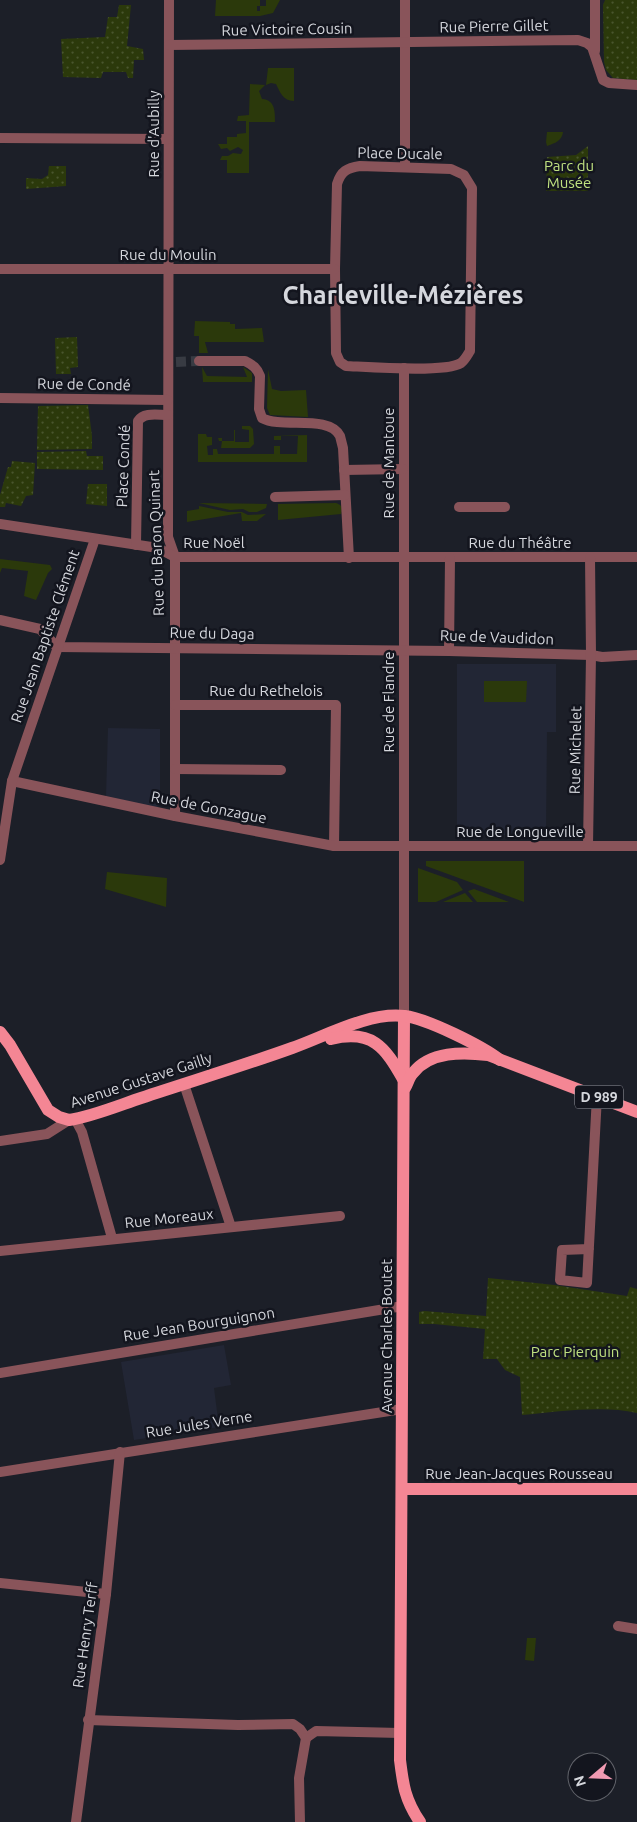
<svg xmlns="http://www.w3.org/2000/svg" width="637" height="1822" viewBox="0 0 637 1822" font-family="Ubuntu,sans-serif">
  <defs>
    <pattern id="park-dots" width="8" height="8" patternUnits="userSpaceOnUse" patternTransform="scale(1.25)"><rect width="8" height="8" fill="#2b390b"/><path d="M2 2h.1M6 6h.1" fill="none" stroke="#49552e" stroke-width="1.8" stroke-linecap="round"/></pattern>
  </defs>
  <rect width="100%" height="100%" fill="#1c1f28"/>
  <g fill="#222635">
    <polygon points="457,664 556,664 556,732 547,732 546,835 457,835"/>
    <polygon points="108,728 160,729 160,805 156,808 106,796"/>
    <polygon points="224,1345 231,1385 214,1388 219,1427 134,1440 121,1362"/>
  </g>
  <g fill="#2b390b">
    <polygon points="216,0 260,0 260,6 257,6 257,11 260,11 260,6 266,6 266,0 280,0 273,13 260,16 215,16"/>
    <path d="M268,68h26v33c-11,0 -14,-9 -18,-17l-5,-1 -5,2z"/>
    <path d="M250,84l15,1 -6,6 3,8c13,1 13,12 13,23h-26v51h-22v-13h-7l2,-4h6l5,-3 8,1 2,-4 -5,-3 -8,4 -3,-3 -6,1 -3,-5h9v-7h10v-3l9,-1v-12h-9l1,-5 11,-1z"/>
    <path d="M547,132h16c-1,9 -8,11 -16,14l-1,-4z"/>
    <path d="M195,321l35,1v2h5v5l27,-1 2,14c-20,0 -39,0 -59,0l3,11h-9v-17h-5z"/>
    <polygon points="202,367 207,376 247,377 243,367 252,373 252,382 203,382"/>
    <polygon points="268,369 272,389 281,391 306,390 308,417 270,415 267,408"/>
    <polygon points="242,426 250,426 253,429 254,444 250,448 221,448 222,441 219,441 218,438 222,438 222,441 234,441 234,430 235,430 235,442 249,442 249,430 242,429"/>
    <polygon points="198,434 206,434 207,437 212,437 212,445 207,446 208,455 213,455 213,449 217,449 218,454 274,454 274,446 280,446 280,454 297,454 298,436 281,436 281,440 274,440 274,436 307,435 307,462 198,462"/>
    <polygon points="199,503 267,504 266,508 257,512 249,512 243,509 230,510"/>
    <path d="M336,503c6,2 7,5 5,11l-63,6v-16z"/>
    <polygon points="199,506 228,512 242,512 248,515 266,514 257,521 242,521 241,513 187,522 187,511 199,509"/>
    <polygon points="0,559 50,565 52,569 48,573 36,600 24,596 28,571 2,568 0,573"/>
    <polygon points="484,681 527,681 526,702 484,702"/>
    <polygon points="426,861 524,861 524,902 426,866"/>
    <polygon points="418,868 457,882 463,890 436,902 418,902"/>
    <polygon points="107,872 167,878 166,907 105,889"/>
    <polygon points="474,889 509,902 477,902 468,891"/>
    <polygon points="465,893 473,902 443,902"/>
    <polygon points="527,1638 536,1638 534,1661 525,1660"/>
  </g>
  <g fill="url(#park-dots)">
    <polygon points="605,0 637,0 637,80 613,78 606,70 604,62 603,5"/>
    <polygon points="119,5 131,5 127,46 143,49 144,60 134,60 133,78 128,78 126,72 103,72 101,78 63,77 61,39 105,37 108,17 117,17"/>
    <polygon points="588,146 588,191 546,191 547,157 576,155"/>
    <polygon points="49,166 66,166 66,186 26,189 26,178 42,179 48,175"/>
    <polygon points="77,337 78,367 70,368 71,374 56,374 55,338"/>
    <polygon points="88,405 92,436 92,449 37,450 38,406"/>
    <polygon points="86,451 87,456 103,456 103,470 37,469 37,452"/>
    <polygon points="12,461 35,463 33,495 26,496 21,506 6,503 5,507 0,507 0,495 8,467 11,467"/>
    <polygon points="88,484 107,484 107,506 86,504"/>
    <path d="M488,1278l66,7 73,11 3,-9 7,2v124c-35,-8 -80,-1 -115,2l-2,-38 -15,-7 -8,-11h-14l2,-30 -51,-5h-15v-12l5,-1 62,5z"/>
  </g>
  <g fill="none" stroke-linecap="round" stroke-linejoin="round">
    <polyline stroke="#383b43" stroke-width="10" stroke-dasharray="10 5" stroke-linecap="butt" points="176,362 199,361"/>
    <g stroke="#89545a" stroke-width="10">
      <polyline points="169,0 168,537 175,557 175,816"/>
      <polyline points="405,0 405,167"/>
      <polyline points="169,45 578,40 587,43 592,47 603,80 609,83 637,85"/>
      <polyline points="595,51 595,0"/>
      <polyline points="0,138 168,139"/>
      <path d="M360,166l91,3 13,6 8,13 -2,163c-2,3 -5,9 -9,12 -15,10 -93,4 -115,3l-6,-4 -4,-9 -1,-84 2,-85c4,-13 10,-16 23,-18z"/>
      <polyline points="0,269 335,269"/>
      <path d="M199,361h46c8,4 12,7 15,15l-1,33 3,9c20,11 67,-4 78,18 1,4 2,8 3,12l6,110"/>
      <polyline points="404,368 404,1016"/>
      <polyline points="0,398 168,400"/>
      <polyline points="344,470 403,469"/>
      <polyline points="275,497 345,495"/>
      <polyline points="459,507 505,507"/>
      <polyline points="0,524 158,548 175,557 637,557"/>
      <path d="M136,545l2,-124c6,-9 19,-6 30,-6"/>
      <polyline points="0,620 40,629 57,647 449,651 591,655 602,657 637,655"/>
      <polyline points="449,651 450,558"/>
      <polyline points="175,705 336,705 334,846"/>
      <polyline points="175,769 281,770"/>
      <polyline points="12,781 175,816 334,846 637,846"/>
      <polyline points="588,846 591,655 590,557"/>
      <polyline points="0,860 12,781 95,539"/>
      <polyline points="184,1084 231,1227"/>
      <polyline points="75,1119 82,1132 112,1238"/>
      <polyline points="0,1141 47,1134 69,1120"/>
      <polyline points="589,1249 562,1250 560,1280 587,1283 597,1096"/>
      <polyline points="0,1251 340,1216"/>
      <polyline points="0,1373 403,1306"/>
      <polyline points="0,1472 402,1409"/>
      <polyline points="0,1583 106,1594"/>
      <polyline points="618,1626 637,1629"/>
      <polyline points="88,1720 238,1725 293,1724 300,1729 306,1738"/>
      <polyline points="306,1738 316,1731 400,1733"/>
      <polyline points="76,1822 106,1594 120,1452"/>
      <polyline points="300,1822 299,1778 306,1738"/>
    </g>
    <g stroke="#f48694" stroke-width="12">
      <path d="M404,1016l-4,744c3,25 5,40 20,62"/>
      <path d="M0,1032l10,13 38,65 11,7 10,3c22,-3 51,-15 72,-22 51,-17 101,-32 151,-50 34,-12 76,-36 112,-32 22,2 78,30 96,44"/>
      <path d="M331,1039c41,-10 54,8 72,40"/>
      <path d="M405,1088c3,-5 4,-11 8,-15 17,-22 50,-21 75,-18l149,57"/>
      <polyline points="402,1489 637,1489"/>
    </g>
  </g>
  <g text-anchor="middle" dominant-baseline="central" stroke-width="5" stroke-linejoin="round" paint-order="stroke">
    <rect fill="#13151e" stroke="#9b9da4" stroke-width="1" x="575" y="1085.5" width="48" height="23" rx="4"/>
    <g font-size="14" font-weight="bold" fill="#d5d7dd">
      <text x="599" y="1097">D 989</text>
    </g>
    <g font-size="15" fill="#d5d7dd" stroke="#13151e">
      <text transform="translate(494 26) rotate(-1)">Rue Pierre Gillet</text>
      <text transform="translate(287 29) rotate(-1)">Rue Victoire Cousin</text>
      <text transform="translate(153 134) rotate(-90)">Rue d'Aubilly</text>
      <text transform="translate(400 153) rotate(1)">Place Ducale</text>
      <text x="168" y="254">Rue du Moulin</text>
      <text transform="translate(84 384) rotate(1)">Rue de Condé</text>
      <text transform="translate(388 463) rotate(-90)">Rue de Mantoue</text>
      <text transform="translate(123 466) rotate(-88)">Place Condé</text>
      <text x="214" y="542">Rue Noël</text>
      <text x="520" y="542">Rue du Théâtre</text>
      <text transform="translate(156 543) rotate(-92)">Rue du Baron Quinart</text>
      <text transform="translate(212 633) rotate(1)">Rue du Daga</text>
      <text transform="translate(45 636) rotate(-71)">Rue Jean Baptiste Clément</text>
      <text transform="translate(497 637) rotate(2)">Rue de Vaudidon</text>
      <text x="266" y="690">Rue du Rethelois</text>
      <text transform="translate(388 702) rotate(-90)">Rue de Flandre</text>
      <text transform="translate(575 750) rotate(-89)">Rue Michelet</text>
      <text transform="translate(209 807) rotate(11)">Rue de Gonzague</text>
      <text x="520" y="831">Rue de Longueville</text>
      <text transform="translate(141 1080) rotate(-18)">Avenue Gustave Gailly</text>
      <text transform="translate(169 1218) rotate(-6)">Rue Moreaux</text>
      <text transform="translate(199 1324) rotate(-9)">Rue Jean Bourguignon</text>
      <text transform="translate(386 1336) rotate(-90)">Avenue Charles Boutet</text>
      <text transform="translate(199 1424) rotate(-9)">Rue Jules Verne</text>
      <text x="519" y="1473">Rue Jean-Jacques Rousseau</text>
      <text transform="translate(85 1635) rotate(-82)">Rue Henry Terff</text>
    </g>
    <g font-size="15" fill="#bfe180" stroke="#13151e">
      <text x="569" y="165">Parc du<tspan x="569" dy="17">Musée</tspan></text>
      <text x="575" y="1351">Parc Pierquin</text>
    </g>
    <g font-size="25" font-weight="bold" fill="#d5d7dd" stroke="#13151e">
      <text x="403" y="295">Charleville-Mézières</text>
    </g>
  </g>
  <g transform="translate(592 1777) rotate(251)"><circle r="24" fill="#13151e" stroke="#61636a"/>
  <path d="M0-4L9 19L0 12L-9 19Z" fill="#f19ab2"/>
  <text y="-8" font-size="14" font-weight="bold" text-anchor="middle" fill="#d5d7dd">N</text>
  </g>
</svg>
